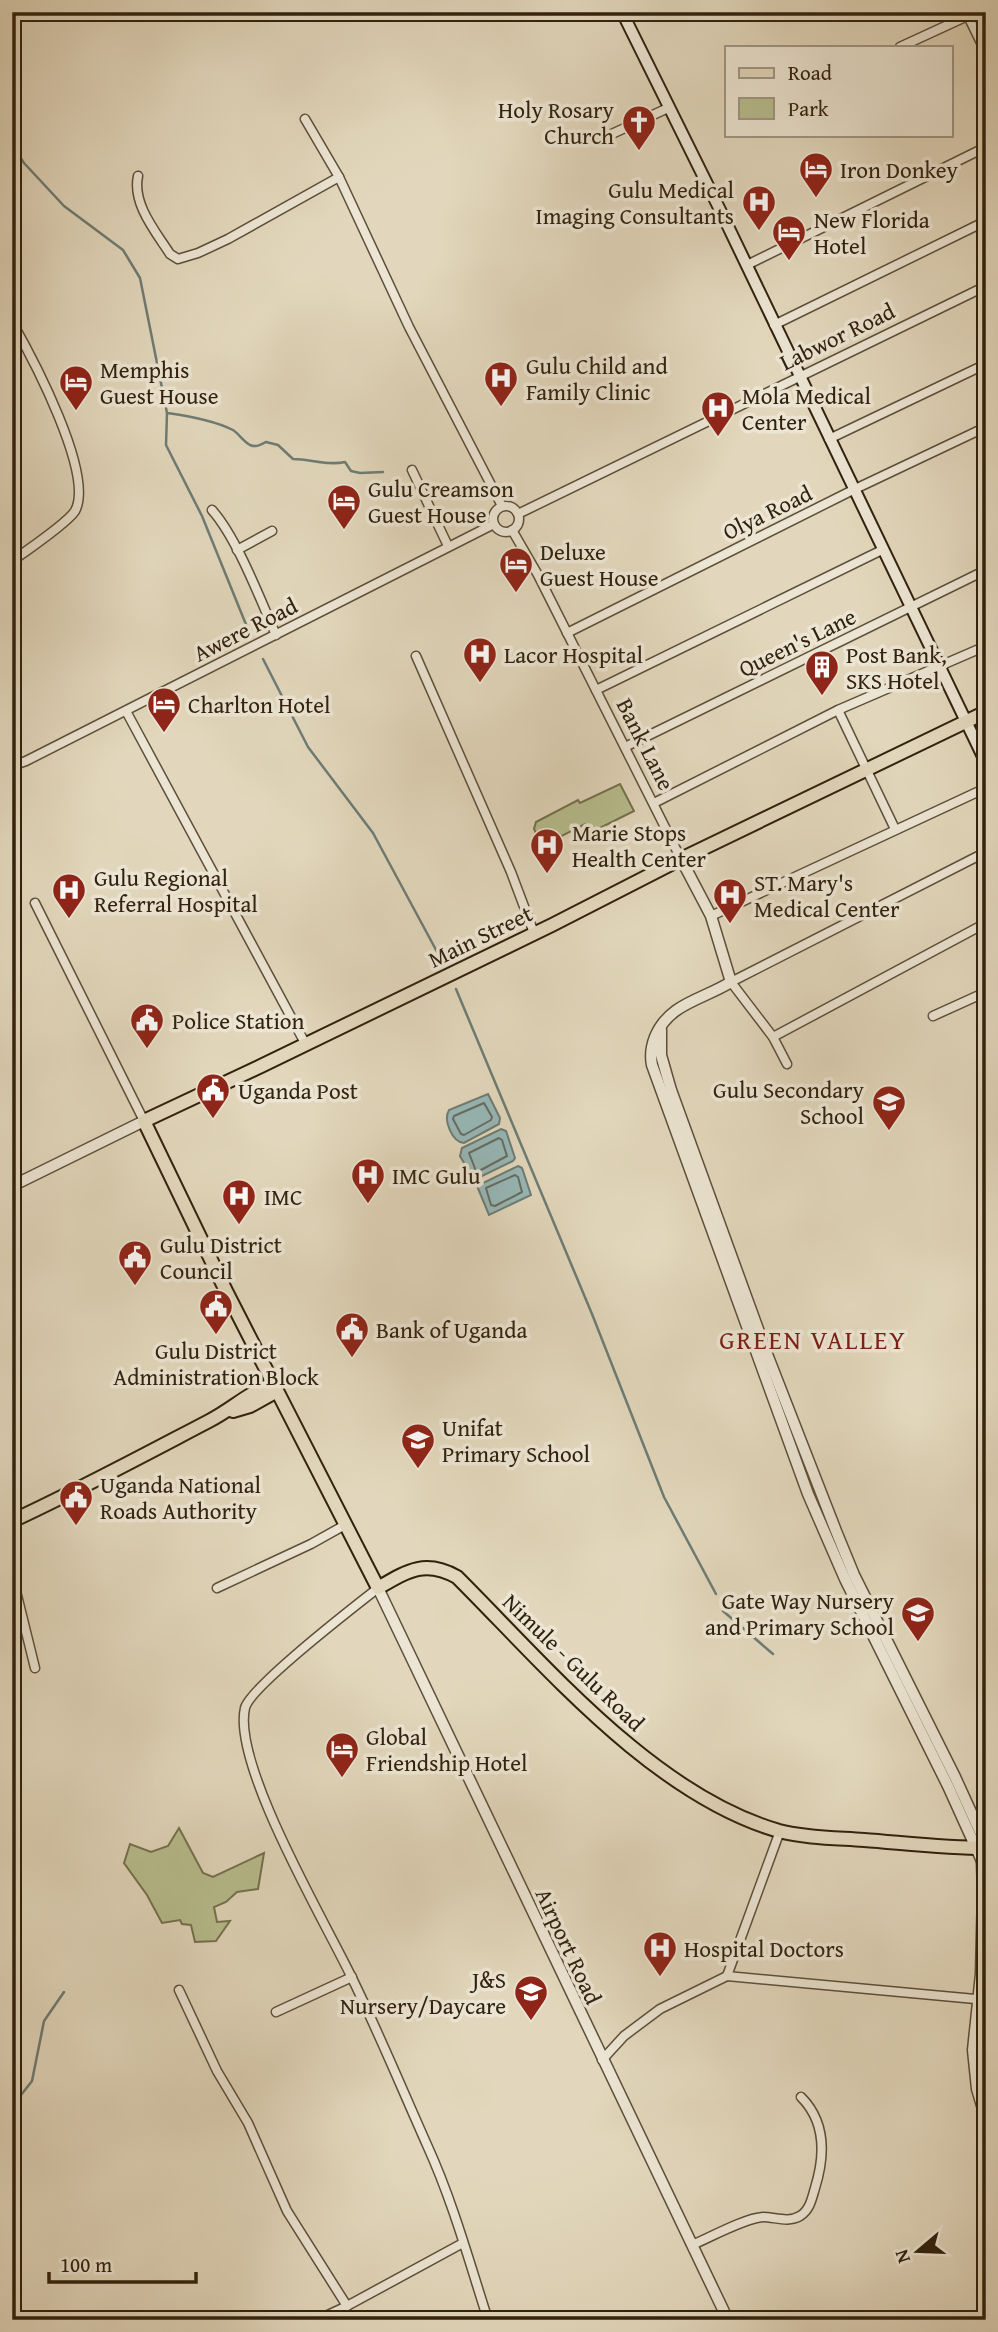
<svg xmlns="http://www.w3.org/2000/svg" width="998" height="2332" viewBox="0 0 998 2332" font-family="'Gentium Book Plus',serif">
  <rect width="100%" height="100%" fill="#e2d7bc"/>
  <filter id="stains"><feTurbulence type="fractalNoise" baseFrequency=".00286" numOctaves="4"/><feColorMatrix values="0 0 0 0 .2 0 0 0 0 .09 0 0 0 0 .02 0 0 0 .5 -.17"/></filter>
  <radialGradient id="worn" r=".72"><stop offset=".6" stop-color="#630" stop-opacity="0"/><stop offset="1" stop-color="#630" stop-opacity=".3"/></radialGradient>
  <g fill="#b7bd8e" stroke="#74704e" stroke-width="2">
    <polygon points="620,784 634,811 590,833 585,824 542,846 534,829 536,822 578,800 580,803"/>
    <polygon points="179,1828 203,1873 213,1877 264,1853 258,1889 237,1892 226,1902 214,1907 217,1922 230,1921 216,1941 195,1942 191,1925 182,1924 180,1920 162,1923 147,1895 124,1863 130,1844 151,1852 168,1846"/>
  </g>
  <g fill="#97b8b8" stroke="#6e7c74" stroke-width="2">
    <path d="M488,1094l12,24 -1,6 -35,19c-12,-1 -21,-23 -15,-33z"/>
    <polygon points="501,1129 506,1131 515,1158 513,1161 474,1180 460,1156 462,1148"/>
    <polygon points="518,1166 522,1168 531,1195 489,1215 477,1186"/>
  </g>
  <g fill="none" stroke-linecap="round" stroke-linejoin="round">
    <g stroke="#646d63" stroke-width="2">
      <polygon points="484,1103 492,1117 491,1120 464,1135 461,1134 453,1119 454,1116"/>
      <polygon points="499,1138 502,1140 507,1156 479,1171 476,1171 469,1153"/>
      <polygon points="515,1175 518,1177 522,1192 495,1206 491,1205 486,1188"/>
    </g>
    <g stroke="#6e7c74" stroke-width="2.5">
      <polyline points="12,145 24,163 64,206 123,250 140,278 167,413 166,445 202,516 247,627"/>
      <path d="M167,413c22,3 46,7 66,17 6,4 11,12 17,15 7,3 11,-1 16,-3l12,3 15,14c18,0 35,7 52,3l6,9 9,2 23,-1"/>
      <polyline points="263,659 308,747 373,833 442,961"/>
      <polyline points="456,989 592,1314 664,1497 716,1594"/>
      <polyline points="723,1611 773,1654"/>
      <polyline points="12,2102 21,2095 32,2081 44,2021 64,1992"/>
      <polyline points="588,2320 606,2312"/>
    </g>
    <g stroke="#5d4f3a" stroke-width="11">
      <g id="minor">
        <polyline points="966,12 986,53"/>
        <polyline points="977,12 986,29"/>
        <polyline points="900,47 976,12"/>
        <polyline points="305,119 339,177 409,327 502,506"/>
        <polyline points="601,139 668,108"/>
        <path d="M138,176c-6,28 18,56 32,78l8,5 20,-6 30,-14 111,-62"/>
        <polyline points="747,265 986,147"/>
        <path d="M12,322c20,35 83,153 63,189 -7,11 -50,41 -63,50"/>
        <polyline points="774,325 986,221"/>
        <polyline points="829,439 986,364"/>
        <polyline points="412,470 448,546"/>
        <circle cx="506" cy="519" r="13"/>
        <path d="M212,510c25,28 48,89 64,125"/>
        <polyline points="518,514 986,286"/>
        <polyline points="512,530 538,575 681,859"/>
        <polyline points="237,550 272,531"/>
        <polyline points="567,633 853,490 986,427"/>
        <polyline points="416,656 511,872 534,933"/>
        <polyline points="596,690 882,550"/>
        <polyline points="838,710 895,829"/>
        <polyline points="126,711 305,1043"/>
        <polyline points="625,747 986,570"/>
        <polyline points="12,766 26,761 494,524"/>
        <polyline points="654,803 838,710 986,646"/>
        <polyline points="35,903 144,1121"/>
        <polyline points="711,916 986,788"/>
        <polyline points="933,1016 986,992"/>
        <polyline points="773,1037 986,923"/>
        <polyline points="787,1064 773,1037 731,982 986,852"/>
        <polyline points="12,1575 35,1668"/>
        <polyline points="217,1588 311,1544 345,1525"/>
        <path d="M378,1588c-23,18 -128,99 -133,120 -13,56 79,212 106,268 27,55 51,113 76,169 26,57 42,116 61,175"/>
        <polyline points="727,1976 986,2000"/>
        <polyline points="179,1990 217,2071 248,2123 287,2211 347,2306"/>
        <polyline points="276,2012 352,1977"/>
        <polyline points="602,2060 624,2036 660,2009 727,1976 780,1831"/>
        <path d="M692,2245c17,-7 53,-27 71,-28 12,0 25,6 37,-1 10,-6 12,-18 15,-28 10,-32 11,-66 -14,-91"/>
        <polyline points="317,2320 347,2306 463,2243"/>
      </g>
    </g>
    <g stroke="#5d4f3a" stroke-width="13">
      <g id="tertiary">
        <path d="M681,859l30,57 20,66c-29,18 -62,21 -76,55 -4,10 -5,18 -3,28l156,429 37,85 103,207 34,75"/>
        <polyline points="661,1030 661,1055 671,1090 767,1354 836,1531 854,1575 955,1777 986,1845"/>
        <polyline points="12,1186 144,1121"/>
        <polyline points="378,1588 728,2320"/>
        <polyline points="984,1856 982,1861 983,1892 981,1974 973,2050 977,2089 986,2119"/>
      </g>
    </g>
    <g stroke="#31220e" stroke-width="14">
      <polyline id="secondary" points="622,12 724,218 986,763"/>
    </g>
    <g stroke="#31220e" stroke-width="16">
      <g id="primary">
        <path d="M986,712l-305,147 -129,66 -291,141 -117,55 83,172 151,295c29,-17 47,-29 79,-11 90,90 197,218 322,254 27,7 57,7 85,9 40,3 81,8 122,8"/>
        <polyline points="233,1411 250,1406 277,1391"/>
        <path d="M12,1521c67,-31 132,-66 197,-100 25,-13 38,-28 65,-37"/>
      </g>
    </g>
    <use href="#minor" stroke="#ece5d3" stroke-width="8"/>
    <use href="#tertiary" stroke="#ece5d3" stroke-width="10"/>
    <use href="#secondary" stroke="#ece5d3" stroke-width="10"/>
    <use href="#primary" stroke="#e2d7bc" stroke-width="12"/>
  </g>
  <defs>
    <g id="church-pin" transform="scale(1.75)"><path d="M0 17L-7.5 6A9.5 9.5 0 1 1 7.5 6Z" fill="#8f2418" stroke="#ece5d3"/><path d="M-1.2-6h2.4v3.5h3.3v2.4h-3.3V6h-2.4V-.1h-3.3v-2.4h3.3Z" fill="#fff"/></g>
    <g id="hotel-pin" transform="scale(1.75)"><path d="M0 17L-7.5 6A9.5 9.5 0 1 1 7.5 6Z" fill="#8f2418" stroke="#ece5d3"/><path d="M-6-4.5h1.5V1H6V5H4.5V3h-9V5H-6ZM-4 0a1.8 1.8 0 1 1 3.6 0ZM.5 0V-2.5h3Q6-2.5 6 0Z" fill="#fff"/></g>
    <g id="hospital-pin" transform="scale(1.75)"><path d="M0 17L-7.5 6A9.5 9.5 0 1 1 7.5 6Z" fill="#8f2418" stroke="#ece5d3"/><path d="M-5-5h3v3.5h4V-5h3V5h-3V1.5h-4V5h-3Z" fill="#fff"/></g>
    <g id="building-pin" transform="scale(1.75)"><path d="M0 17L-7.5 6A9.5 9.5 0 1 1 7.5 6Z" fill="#8f2418" stroke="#ece5d3"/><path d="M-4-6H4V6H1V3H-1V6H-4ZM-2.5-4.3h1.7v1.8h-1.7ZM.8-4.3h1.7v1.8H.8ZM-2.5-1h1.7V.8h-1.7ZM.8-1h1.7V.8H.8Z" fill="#fff"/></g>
    <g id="civic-pin" transform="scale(1.75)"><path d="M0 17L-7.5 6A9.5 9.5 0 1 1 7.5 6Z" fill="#8f2418" stroke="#ece5d3"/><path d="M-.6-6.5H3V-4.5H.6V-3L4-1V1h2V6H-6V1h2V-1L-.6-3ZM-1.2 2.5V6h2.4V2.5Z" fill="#fff"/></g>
    <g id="school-pin" transform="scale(1.75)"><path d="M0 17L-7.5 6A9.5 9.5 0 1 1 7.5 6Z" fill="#8f2418" stroke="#ece5d3"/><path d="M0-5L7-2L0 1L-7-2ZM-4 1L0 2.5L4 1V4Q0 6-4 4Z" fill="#fff"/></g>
  </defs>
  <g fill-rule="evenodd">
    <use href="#church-pin" x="639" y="122"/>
    <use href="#hotel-pin" x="816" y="169"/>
    <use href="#hospital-pin" x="759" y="202"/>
    <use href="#hotel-pin" x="789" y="232"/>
    <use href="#hospital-pin" x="501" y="378"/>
    <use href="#hotel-pin" x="76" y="382"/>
    <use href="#hospital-pin" x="718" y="408"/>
    <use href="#hotel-pin" x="344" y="501"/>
    <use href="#hotel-pin" x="516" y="564"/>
    <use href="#hospital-pin" x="480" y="654"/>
    <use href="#building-pin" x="822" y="667"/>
    <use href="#hotel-pin" x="164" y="704"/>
    <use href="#hospital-pin" x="547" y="845"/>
    <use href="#hospital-pin" x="69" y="890"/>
    <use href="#hospital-pin" x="730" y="895"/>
    <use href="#civic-pin" x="147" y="1020"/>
    <use href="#civic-pin" x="213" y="1090"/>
    <use href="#school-pin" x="889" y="1102"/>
    <use href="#hospital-pin" x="368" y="1175"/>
    <use href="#hospital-pin" x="239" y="1196"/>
    <use href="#civic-pin" x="135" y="1257"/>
    <use href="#civic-pin" x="216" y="1306"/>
    <use href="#civic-pin" x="352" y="1329"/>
    <use href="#school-pin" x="418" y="1440"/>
    <use href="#civic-pin" x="76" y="1497"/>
    <use href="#school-pin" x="918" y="1613"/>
    <use href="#hotel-pin" x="342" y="1749"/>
    <use href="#hospital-pin" x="660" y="1948"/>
    <use href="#school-pin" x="531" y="1992"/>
  </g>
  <g text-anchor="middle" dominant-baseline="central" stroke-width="7" stroke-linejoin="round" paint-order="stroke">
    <g font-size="23" fill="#31220e" stroke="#ece5d3" text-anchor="start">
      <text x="614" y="109" text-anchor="end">Holy Rosary<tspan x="614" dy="26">Church</tspan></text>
      <text x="840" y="169">Iron Donkey</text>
      <text x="734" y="189" text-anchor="end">Gulu Medical<tspan x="734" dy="26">Imaging Consultants</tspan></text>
      <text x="814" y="219">New Florida<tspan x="814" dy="26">Hotel</tspan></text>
      <text x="526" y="365">Gulu Child and<tspan x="526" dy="26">Family Clinic</tspan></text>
      <text x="100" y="369">Memphis<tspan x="100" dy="26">Guest House</tspan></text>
      <text x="742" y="395">Mola Medical<tspan x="742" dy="26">Center</tspan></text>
      <text x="368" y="488">Gulu Creamson<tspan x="368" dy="26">Guest House</tspan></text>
      <text x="540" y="551">Deluxe<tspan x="540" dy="26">Guest House</tspan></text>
      <text x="504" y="654">Lacor Hospital</text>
      <text x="846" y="654">Post Bank,<tspan x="846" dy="26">SKS Hotel</tspan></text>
      <text x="188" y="704">Charlton Hotel</text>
      <text x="572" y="832">Marie Stops<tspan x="572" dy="26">Health Center</tspan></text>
      <text x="94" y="877">Gulu Regional<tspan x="94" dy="26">Referral Hospital</tspan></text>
      <text x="754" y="882">ST. Mary's<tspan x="754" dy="26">Medical Center</tspan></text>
      <text x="172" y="1020">Police Station</text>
      <text x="864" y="1089" text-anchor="end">Gulu Secondary<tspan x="864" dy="26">School</tspan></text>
      <text x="238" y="1090">Uganda Post</text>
      <text x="392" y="1175">IMC Gulu</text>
      <text x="264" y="1196">IMC</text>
      <text x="160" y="1244">Gulu District<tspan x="160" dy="26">Council</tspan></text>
      <text x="376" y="1329">Bank of Uganda</text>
      <text x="216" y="1350" text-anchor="middle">Gulu District<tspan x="216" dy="26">Administration Block</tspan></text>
      <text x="442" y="1427">Unifat<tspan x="442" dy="26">Primary School</tspan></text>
      <text x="100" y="1484">Uganda National<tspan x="100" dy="26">Roads Authority</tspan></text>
      <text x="894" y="1600" text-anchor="end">Gate Way Nursery<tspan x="894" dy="26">and Primary School</tspan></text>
      <text x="366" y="1736">Global<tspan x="366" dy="26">Friendship Hotel</tspan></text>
      <text x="684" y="1948">Hospital Doctors</text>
      <text x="506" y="1979" text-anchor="end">J&amp;S<tspan x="506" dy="26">Nursery/Daycare</tspan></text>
    </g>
    <g font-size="23" fill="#31220e" stroke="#ece5d3">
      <text transform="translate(837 336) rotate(-26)">Labwor Road</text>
      <text transform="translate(767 512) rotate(-26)">Olya Road</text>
      <text transform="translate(245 629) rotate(-27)">Awere Road</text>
      <text transform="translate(797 642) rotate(-26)">Queen's Lane</text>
      <text transform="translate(646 744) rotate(63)">Bank Lane</text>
      <text transform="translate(480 936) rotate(-26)">Main Street</text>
      <text transform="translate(574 1662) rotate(44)">Nimule - Gulu Road</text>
      <text transform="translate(569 1946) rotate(65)">Airport Road</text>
    </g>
    <g font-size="26" letter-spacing="2" fill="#7a1f14" stroke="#ece5d3">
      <text x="813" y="1339">GREEN VALLEY</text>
    </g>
  </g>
  <rect width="998" height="2332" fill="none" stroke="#e2d7bc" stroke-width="42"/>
  <rect x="14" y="14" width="970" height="2304" fill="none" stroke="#31220e" stroke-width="3.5"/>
  <rect x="21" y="21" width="956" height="2290" fill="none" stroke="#31220e" stroke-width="2"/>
  <rect x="725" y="46" width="228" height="91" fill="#ece5d3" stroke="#a19784" stroke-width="2"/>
  <rect x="739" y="68" width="35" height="10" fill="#e2d7bc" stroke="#a19784" stroke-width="2"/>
  <text x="788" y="80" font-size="21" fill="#31220e">Road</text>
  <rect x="739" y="98" width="35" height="21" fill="#b7bd8e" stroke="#a19784" stroke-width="2"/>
  <text x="788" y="116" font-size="21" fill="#31220e">Park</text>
  <g transform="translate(918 2251) rotate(251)" stroke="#ece5d3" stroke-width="5" paint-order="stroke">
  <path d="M0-5L12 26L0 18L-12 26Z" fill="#31220e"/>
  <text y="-10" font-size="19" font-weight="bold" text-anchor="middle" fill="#31220e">N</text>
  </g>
  <path d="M49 2272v10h147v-10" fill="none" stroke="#31220e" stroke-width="3.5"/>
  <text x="60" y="2272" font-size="21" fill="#31220e" stroke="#ece5d3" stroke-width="5" paint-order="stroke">100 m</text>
  <rect width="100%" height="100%" filter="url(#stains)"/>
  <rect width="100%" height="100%" fill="url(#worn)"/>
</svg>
